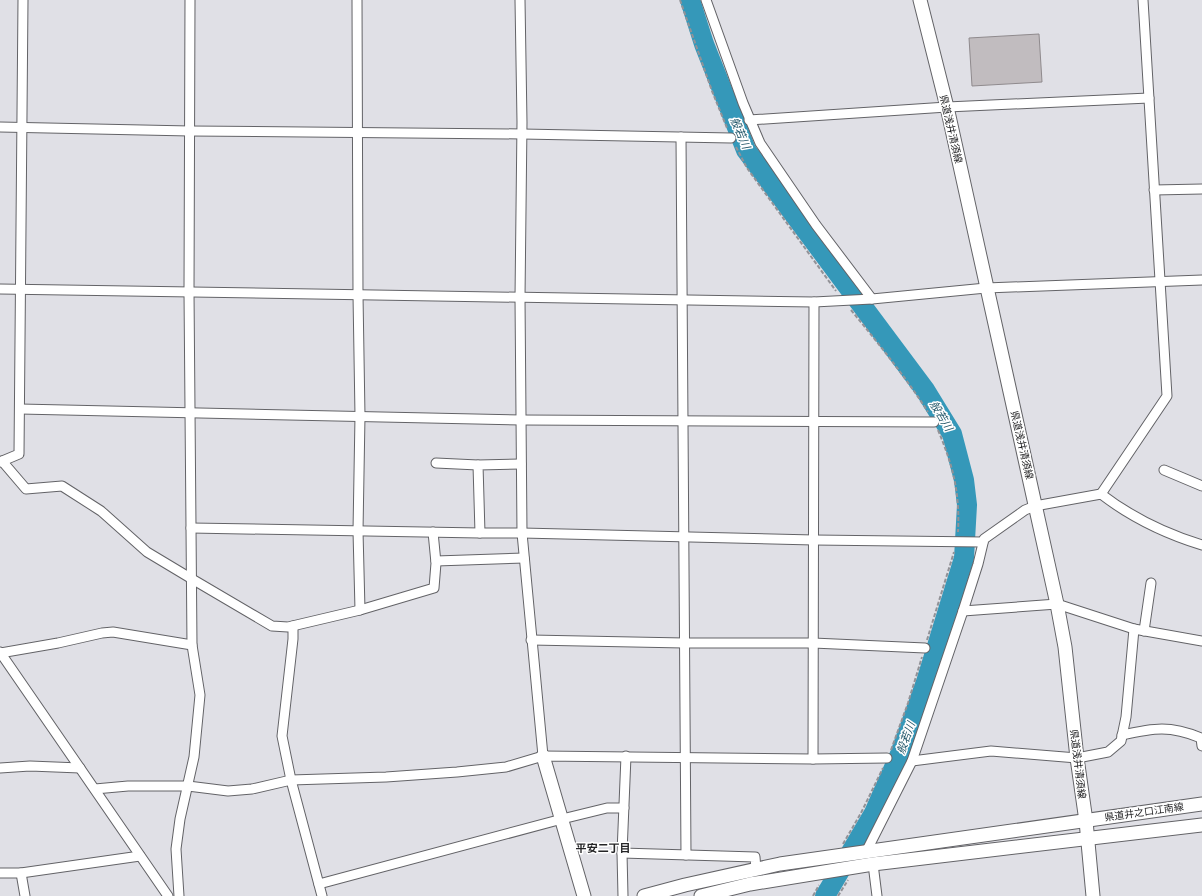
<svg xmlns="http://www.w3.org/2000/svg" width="1202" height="896" viewBox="0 0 1202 896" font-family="Figtree,'Noto Sans JP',sans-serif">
  <rect width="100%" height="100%" fill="#e0e0e6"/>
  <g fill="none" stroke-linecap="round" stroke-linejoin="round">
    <polyline stroke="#3598b9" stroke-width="20" points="690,0 704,44 746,150 925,390 952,434 964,480 967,505 964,558 926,682 900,754 874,813 825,896"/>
  </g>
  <polygon fill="#c1bcbf" stroke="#8f8a8d" points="1039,34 1042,82 972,86 969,38"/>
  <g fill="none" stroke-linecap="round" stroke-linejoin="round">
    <g stroke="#636367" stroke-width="11">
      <g id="street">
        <polyline points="357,0 358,295 360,416 358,531 360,610"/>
        <polyline points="520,0 522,122 520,298 522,533 543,756"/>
        <polyline points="706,0 743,103 760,143 816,225 872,299"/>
        <polyline points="749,120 947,107 1149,98"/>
        <polyline points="0,127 190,131 522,134 731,138"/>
        <polyline points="681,137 686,855"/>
        <polyline points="1154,190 1202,189"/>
        <polyline points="0,289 814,302 872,299 986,288 1202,280"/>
        <polyline points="20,409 522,420 934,422"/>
        <polyline points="2,461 26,489 62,486 101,511 147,552 192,579 272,626 288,627 360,610 434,588 436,563 433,532"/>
        <polyline points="0,462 19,454 23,0"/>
        <polyline points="436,463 478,465"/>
        <polyline points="1164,470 1202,486"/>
        <polyline points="1101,494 1167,396 1143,0"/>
        <polyline points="191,528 480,533 522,533 814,540 983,542"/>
        <polyline points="480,533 478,465 521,464"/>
        <polyline points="436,561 524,558"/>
        <polyline points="963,611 1057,604 1134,629 1202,641"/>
        <polyline points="293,626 293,639 282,736 291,780 322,896"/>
        <polyline points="1144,631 1151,583"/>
        <polyline points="531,640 684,643 813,643 925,648"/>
        <polyline points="0,652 168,896"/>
        <polyline points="0,653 58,643 102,633 113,632 192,645"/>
        <path d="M1122,735c32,-7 48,-10 79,3l1,8"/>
        <polyline points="813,759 814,302"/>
        <polyline points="912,761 991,751 1077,758 1108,752 1121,741 1126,717 1134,629"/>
        <polyline points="0,768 30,766 80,768"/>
        <polyline points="95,789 128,786 188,786 228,791 252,789 291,780 386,777 457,772 506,767 543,756 813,759 887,758"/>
        <path d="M866,852l46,-91 51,-150 15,-47 6,-25 41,-29 10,-4 66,-12c30,23 65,40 101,51"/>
        <polyline points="622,853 755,857 756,869"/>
        <polyline points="873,864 877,896"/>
        <polyline points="0,873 21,873 140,856"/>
        <polyline points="21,873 25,896"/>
        <polyline points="319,884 562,819 607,808 624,808"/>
        <polyline points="179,896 176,849 180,819 194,757 200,695 192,645 189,292 190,0"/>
        <polyline points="623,896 622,853 626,756"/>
      </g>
    </g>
    <g stroke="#636367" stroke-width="15">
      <g id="secondary">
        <polyline points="920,0 947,107 1057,604 1065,647 1077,758 1086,821 1093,896"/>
        <polyline points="543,756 584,896"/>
        <polyline points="644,896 685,885 780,864 1202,804"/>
        <polyline points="701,896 750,884 873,864 1202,825"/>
      </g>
    </g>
    <g stroke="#929297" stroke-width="2" stroke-dasharray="4 2" stroke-linecap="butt">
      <polyline points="680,0 712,91 727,128"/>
      <polyline points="736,147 747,168 836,291"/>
      <path d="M851,310c27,33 54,66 77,102"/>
      <path d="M938,430c15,36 22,62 20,102"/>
      <polyline points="927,640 954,552"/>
      <polyline points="891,750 908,703 922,657"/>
      <polyline points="843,844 861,813 883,768"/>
      <polyline points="813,896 819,885"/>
      <polyline points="838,896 848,880"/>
    </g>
    <use href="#street" stroke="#fff" stroke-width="9"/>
    <use href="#secondary" stroke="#fff" stroke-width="13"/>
  </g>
  <g text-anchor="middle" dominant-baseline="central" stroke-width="3" stroke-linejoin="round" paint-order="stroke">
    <g font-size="10" fill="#252527" stroke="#fff">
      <text transform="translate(951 129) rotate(77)">県道浅井清須線</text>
      <text transform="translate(1022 445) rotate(77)">県道浅井清須線</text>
      <text transform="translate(1078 764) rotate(83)">県道浅井清須線</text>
      <text transform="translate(1144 812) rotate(-8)">県道井之口江南線</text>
    </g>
    <g font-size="11" font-style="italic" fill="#25596b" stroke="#fff">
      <text transform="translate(740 133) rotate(67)">般若川</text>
      <text transform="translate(941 416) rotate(59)">般若川</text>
      <text transform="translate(906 738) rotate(-70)">般若川</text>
    </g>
    <g font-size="11" font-weight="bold" fill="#252527" stroke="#fff">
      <text x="603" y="848">平安二丁目</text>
    </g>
  </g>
</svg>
